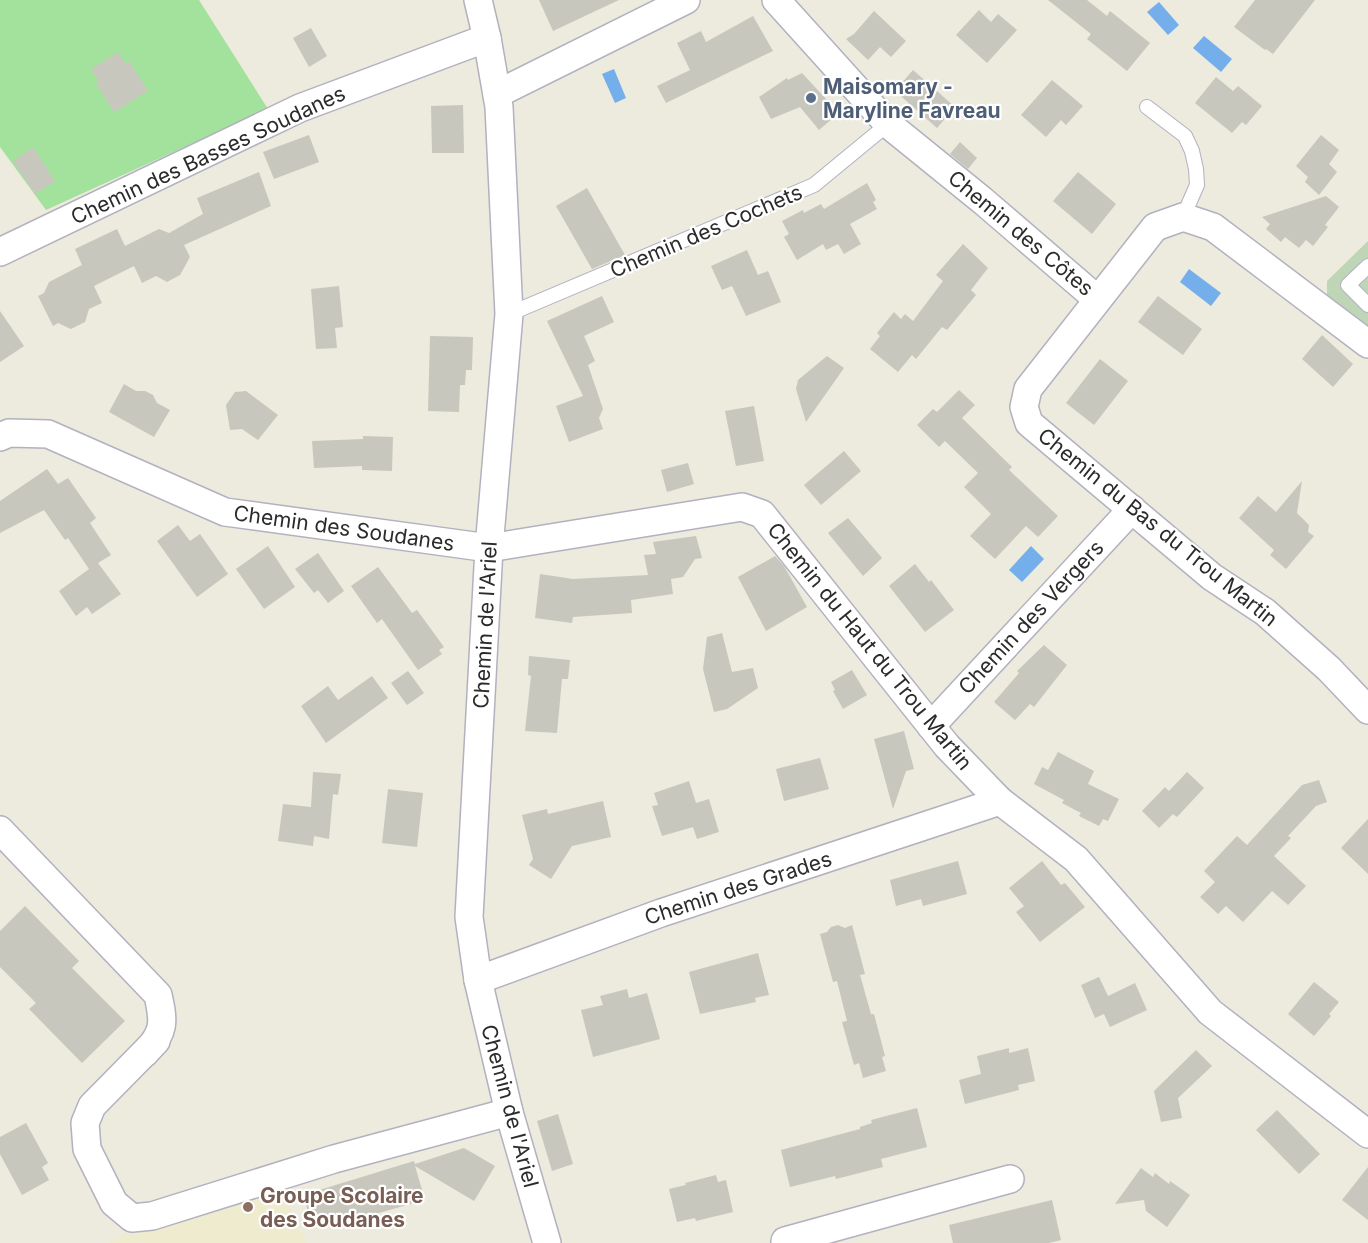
<svg xmlns="http://www.w3.org/2000/svg" width="1368" height="1243" viewBox="0 0 1368 1243" font-family="Inter,sans-serif">
  <rect width="100%" height="100%" fill="#edeade"/>
  <polygon fill="#eeebce" points="280,1186 306,1243 109,1243 133,1229"/>
  <polygon fill="#a3e29c" points="0,0 199,0 268,109 46,210 0,147"/>
  <polygon fill="#bed6b6" points="1368,241 1368,328 1327,298 1327,281"/>
  <g fill="#74afec">
    <polygon points="1159,2 1179,25 1168,35 1147,12"/>
    <polygon points="1204,36 1232,59 1221,72 1193,48"/>
    <polygon points="614,69 626,98 615,103 602,74"/>
    <polygon points="1189,269 1221,293 1211,306 1180,282"/>
    <polygon points="1031,546 1044,559 1022,582 1009,570"/>
  </g>
  <g fill="#c8c7bd">
    <polygon points="539,0 619,0 553,31"/>
    <polygon points="1048,0 1087,0 1107,16 1110,11 1150,43 1127,71 1087,39 1091,34"/>
    <polygon points="1255,0 1315,0 1273,54 1266,49 1265,50 1234,27"/>
    <polygon points="979,10 991,22 998,14 1017,30 987,63 956,35"/>
    <polygon points="874,11 906,41 891,57 880,47 868,60 846,39 854,34"/>
    <polygon points="753,16 773,51 666,103 657,86 690,70 677,43 701,31 706,42"/>
    <polygon points="311,28 327,56 309,67 293,38"/>
    <polygon points="118,52 126,64 129,61 148,91 114,112 96,84 99,82 91,69"/>
    <polygon points="913,70 955,107 937,128 895,91"/>
    <polygon points="802,73 839,113 819,130 800,107 771,119 759,97 787,78 788,80"/>
    <polygon points="1216,77 1233,91 1238,86 1262,106 1246,125 1242,122 1232,133 1195,103"/>
    <polygon points="1052,80 1083,106 1066,125 1061,120 1046,137 1021,115"/>
    <polygon points="463,105 464,153 432,153 431,106"/>
    <polygon points="309,135 319,162 274,179 263,152"/>
    <polygon points="1321,135 1339,150 1329,164 1337,172 1319,195 1305,182 1308,177 1296,166"/>
    <polygon points="960,142 977,158 968,169 950,154"/>
    <polygon points="33,147 55,181 35,194 13,161"/>
    <polygon points="259,172 271,206 184,245 190,257 180,275 167,282 156,276 142,283 134,266 94,286 102,303 89,309 85,322 71,329 58,323 53,326 38,296 44,293 49,282 82,265 75,249 117,229 125,246 159,229 169,233 203,214 197,198"/>
    <polygon points="1078,172 1116,204 1092,234 1053,201"/>
    <polygon points="867,183 876,200 873,202 877,209 850,224 861,244 844,254 838,244 826,250 823,244 797,260 784,237 789,234 782,221 803,210 804,213 821,204 824,209"/>
    <polygon points="587,188 625,255 592,269 556,206"/>
    <polygon points="1326,196 1339,207 1325,225 1328,227 1313,246 1306,240 1299,248 1285,237 1281,242 1266,229 1270,224 1262,217"/>
    <polygon points="963,244 988,268 971,290 976,295 947,330 942,327 916,359 912,355 898,372 870,349 880,336 877,333 894,312 901,319 905,314 913,321 943,281 936,275"/>
    <polygon points="747,250 758,275 768,271 781,302 746,316 732,286 722,290 711,266"/>
    <polygon points="339,286 343,327 335,328 337,348 316,349 311,289"/>
    <polygon points="602,296 614,322 584,336 595,361 588,365 603,409 599,418 603,429 569,442 556,406 583,396 547,321"/>
    <polygon points="1158,296 1202,329 1183,355 1138,322"/>
    <polygon points="0,311 24,346 0,362"/>
    <polygon points="1322,335 1353,364 1333,387 1302,359"/>
    <polygon points="430,336 473,337 472,370 466,370 465,385 460,385 459,412 428,411"/>
    <polygon points="827,356 844,368 806,422 796,389 798,380"/>
    <polygon points="1100,359 1128,381 1094,425 1066,403"/>
    <polygon points="124,384 136,391 145,391 153,395 157,403 170,410 154,437 109,412"/>
    <polygon points="959,390 975,405 962,418 1012,467 1009,470 1058,516 1038,537 1026,526 995,559 970,536 991,514 964,487 978,473 945,441 939,447 917,425 933,409 937,412"/>
    <polygon points="246,391 278,415 258,440 242,429 230,430 226,405 235,392"/>
    <polygon points="754,406 764,461 736,466 725,411"/>
    <polygon points="363,436 393,437 392,471 362,470 362,466 314,468 312,441 363,439"/>
    <polygon points="844,451 861,471 821,505 804,485"/>
    <polygon points="688,463 694,484 667,492 661,470"/>
    <polygon points="47,469 58,484 68,478 96,518 90,523 111,555 98,563 121,594 92,614 87,607 76,616 59,591 89,569 68,538 65,540 44,510 0,533 0,501"/>
    <polygon points="1302,481 1297,513 1309,525 1308,532 1314,536 1286,569 1270,555 1274,550 1239,518 1258,496 1276,512"/>
    <polygon points="848,518 882,558 863,576 828,533"/>
    <polygon points="178,525 190,541 200,534 228,574 197,597 157,541"/>
    <polygon points="696,536 702,558 695,559 683,577 671,579 673,594 631,600 632,613 573,617 572,623 535,618 540,574 573,579 648,575 644,555 656,554 653,542"/>
    <polygon points="268,546 295,587 264,609 236,569"/>
    <polygon points="318,553 344,591 328,603 318,590 314,593 295,569"/>
    <polygon points="775,556 784,566 807,607 766,631 738,577"/>
    <polygon points="915,564 929,582 931,580 954,610 925,632 889,586"/>
    <polygon points="378,567 412,613 417,610 444,647 439,650 442,654 418,670 382,619 377,623 351,586"/>
    <polygon points="722,633 732,672 753,668 758,688 727,709 714,712 703,669 707,637"/>
    <polygon points="1044,645 1067,665 1034,707 1030,704 1015,720 994,702 1019,673 1017,671"/>
    <polygon points="529,656 570,660 568,679 562,679 557,733 525,731 531,676 528,675"/>
    <polygon points="852,670 867,695 843,709 833,691 835,690 831,682"/>
    <polygon points="408,671 424,693 407,705 391,683"/>
    <polygon points="372,676 388,698 326,743 301,706 328,686 338,700"/>
    <polygon points="904,731 914,769 906,771 893,809 874,739"/>
    <polygon points="1058,752 1094,771 1088,784 1119,799 1108,821 1103,819 1099,826 1079,816 1081,813 1062,803 1064,800 1034,784 1042,767 1048,770"/>
    <polygon points="820,758 829,789 784,801 776,769"/>
    <polygon points="313,772 341,774 338,795 333,794 329,839 314,836 313,846 278,841 283,804 311,807"/>
    <polygon points="1187,772 1204,788 1177,817 1173,814 1159,828 1142,811 1165,787 1169,791"/>
    <polygon points="1319,780 1327,802 1316,806 1288,836 1291,838 1274,856 1306,886 1288,905 1272,891 1243,922 1226,906 1218,914 1200,897 1215,882 1204,871 1237,836 1247,845 1302,785"/>
    <polygon points="689,781 696,803 709,799 719,832 697,839 693,827 662,836 652,806 658,805 654,793"/>
    <polygon points="388,789 423,793 417,847 382,843"/>
    <polygon points="603,801 611,837 572,846 551,879 529,865 533,859 522,815 547,809 548,814"/>
    <polygon points="1368,819 1368,874 1341,848"/>
    <polygon points="958,861 967,894 923,906 921,899 896,906 890,880"/>
    <polygon points="1042,861 1061,885 1065,883 1085,907 1040,942 1016,912 1024,906 1009,888"/>
    <polygon points="25,906 79,961 72,968 125,1021 82,1063 29,1009 36,1003 0,967 0,931"/>
    <polygon points="838,925 845,928 852,925 865,974 860,975 871,1014 874,1014 885,1056 882,1057 886,1071 863,1078 859,1063 854,1065 842,1022 847,1021 837,981 833,982 820,934 827,932 831,927"/>
    <polygon points="758,953 769,995 755,998 756,1002 700,1014 689,972"/>
    <polygon points="1099,977 1108,996 1135,983 1147,1010 1110,1027 1104,1014 1095,1018 1081,985"/>
    <polygon points="1314,982 1339,1002 1329,1014 1331,1016 1314,1036 1288,1014"/>
    <polygon points="627,989 629,998 647,993 660,1039 593,1057 581,1010 603,1005 600,996"/>
    <polygon points="1009,1048 1009,1053 1028,1048 1035,1081 1018,1085 1019,1090 965,1104 959,1080 981,1074 977,1056"/>
    <polygon points="1196,1050 1212,1066 1178,1098 1182,1118 1161,1122 1154,1091"/>
    <polygon points="917,1108 927,1147 881,1159 883,1167 836,1179 835,1176 790,1187 781,1150 860,1129 860,1127 872,1123 871,1120"/>
    <polygon points="1277,1110 1320,1154 1299,1174 1256,1130"/>
    <polygon points="558,1114 573,1164 552,1171 537,1121"/>
    <polygon points="26,1123 48,1163 42,1167 49,1180 22,1195 0,1154 0,1137"/>
    <polygon points="464,1148 495,1166 474,1201 415,1166 425,1200 325,1228 322,1218 311,1221 303,1195 414,1161 415,1164"/>
    <polygon points="1368,1167 1368,1220 1342,1200"/>
    <polygon points="1141,1168 1153,1177 1155,1173 1169,1184 1170,1181 1190,1195 1167,1227 1146,1211 1144,1200 1115,1204"/>
    <polygon points="716,1175 718,1182 726,1180 733,1212 696,1221 695,1218 677,1222 669,1189 686,1185 685,1183"/>
    <polygon points="1052,1200 1061,1240 1049,1243 953,1243 949,1225"/>
  </g>
  <g fill="none" stroke-linecap="round" stroke-linejoin="round">
    <g stroke="#b2b1bf" stroke-width="16">
      <g id="lane">
        <polyline points="1147,107 1185,136 1192,151 1196,169 1197,185 1183,217"/>
        <polyline points="1368,266 1348,285 1368,305"/>
        <polyline points="509,314 814,185 888,124"/>
      </g>
    </g>
    <g stroke="#b2b1bf" stroke-width="30">
      <g id="street">
        <polyline points="478,0 487,38 499,107 509,314 489,548 469,917 478,980 509,1112 547,1243"/>
        <polyline points="776,0 888,124 983,201 1097,299"/>
        <polyline points="497,94 686,0"/>
        <polyline points="0,252 300,108 487,38"/>
        <polyline points="1368,344 1213,227 1183,217 1155,227 1028,389 1024,407 1029,423 1212,577 1265,612 1329,669 1368,710"/>
        <polyline points="0,437 9,433 48,434 225,512 489,548 742,507 762,514 947,746 1000,801 1076,859 1210,1012 1368,1134"/>
        <polyline points="931,726 1132,509"/>
        <path d="M0,830l158,165c6,27 7,37 -13,58"/>
        <polyline points="478,980 661,913 1000,801"/>
        <polyline points="156,1041 92,1106 85,1123 87,1149 114,1203 132,1218 152,1216 334,1159 509,1112"/>
        <polyline points="785,1243 785,1241 1010,1179"/>
      </g>
    </g>
    <use href="#lane" stroke="#fff" stroke-width="14"/>
    <use href="#street" stroke="#fff" stroke-width="27"/>
  </g>
  <circle fill="#5c6f8a" stroke="#fff" stroke-width="2" cx="811" cy="98" r="6"/>
  <circle fill="#8d6e63" stroke="#fff" stroke-width="2" cx="248" cy="1207" r="6"/>
  <g text-anchor="middle" dominant-baseline="central" stroke-width="4.5" stroke-linejoin="round" paint-order="stroke">
    <g font-size="21" font-weight="bold" fill="#4e5e75" stroke="#fff" text-anchor="start">
      <text x="823" y="86">Maisomary -<tspan x="823" dy="24">Maryline Favreau</tspan></text>
    </g>
    <g font-size="21" fill="#2b2b2b" stroke="#fff">
      <text transform="translate(208 155) rotate(-25)">Chemin des Basses Soudanes</text>
      <text transform="translate(706 231) rotate(-23)">Chemin des Cochets</text>
      <text transform="translate(1021 233) rotate(40)">Chemin des Côtes</text>
      <text transform="translate(1158 527) rotate(39)">Chemin du Bas du Trou Martin</text>
      <text transform="translate(344 528) rotate(8)">Chemin des Soudanes</text>
      <text transform="translate(1031 617) rotate(-47)">Chemin des Vergers</text>
      <text transform="translate(485 625) rotate(-87)">Chemin de l'Ariel</text>
      <text transform="translate(870 646) rotate(51)">Chemin du Haut du Trou Martin</text>
      <text transform="translate(738 888) rotate(-18)">Chemin des Grades</text>
      <text transform="translate(510 1106) rotate(75)">Chemin de l'Ariel</text>
    </g>
    <g font-size="21" font-weight="bold" fill="#785e54" stroke="#fff" text-anchor="start">
      <text x="260" y="1195">Groupe Scolaire<tspan x="260" dy="24">des Soudanes</tspan></text>
    </g>
  </g>
</svg>
